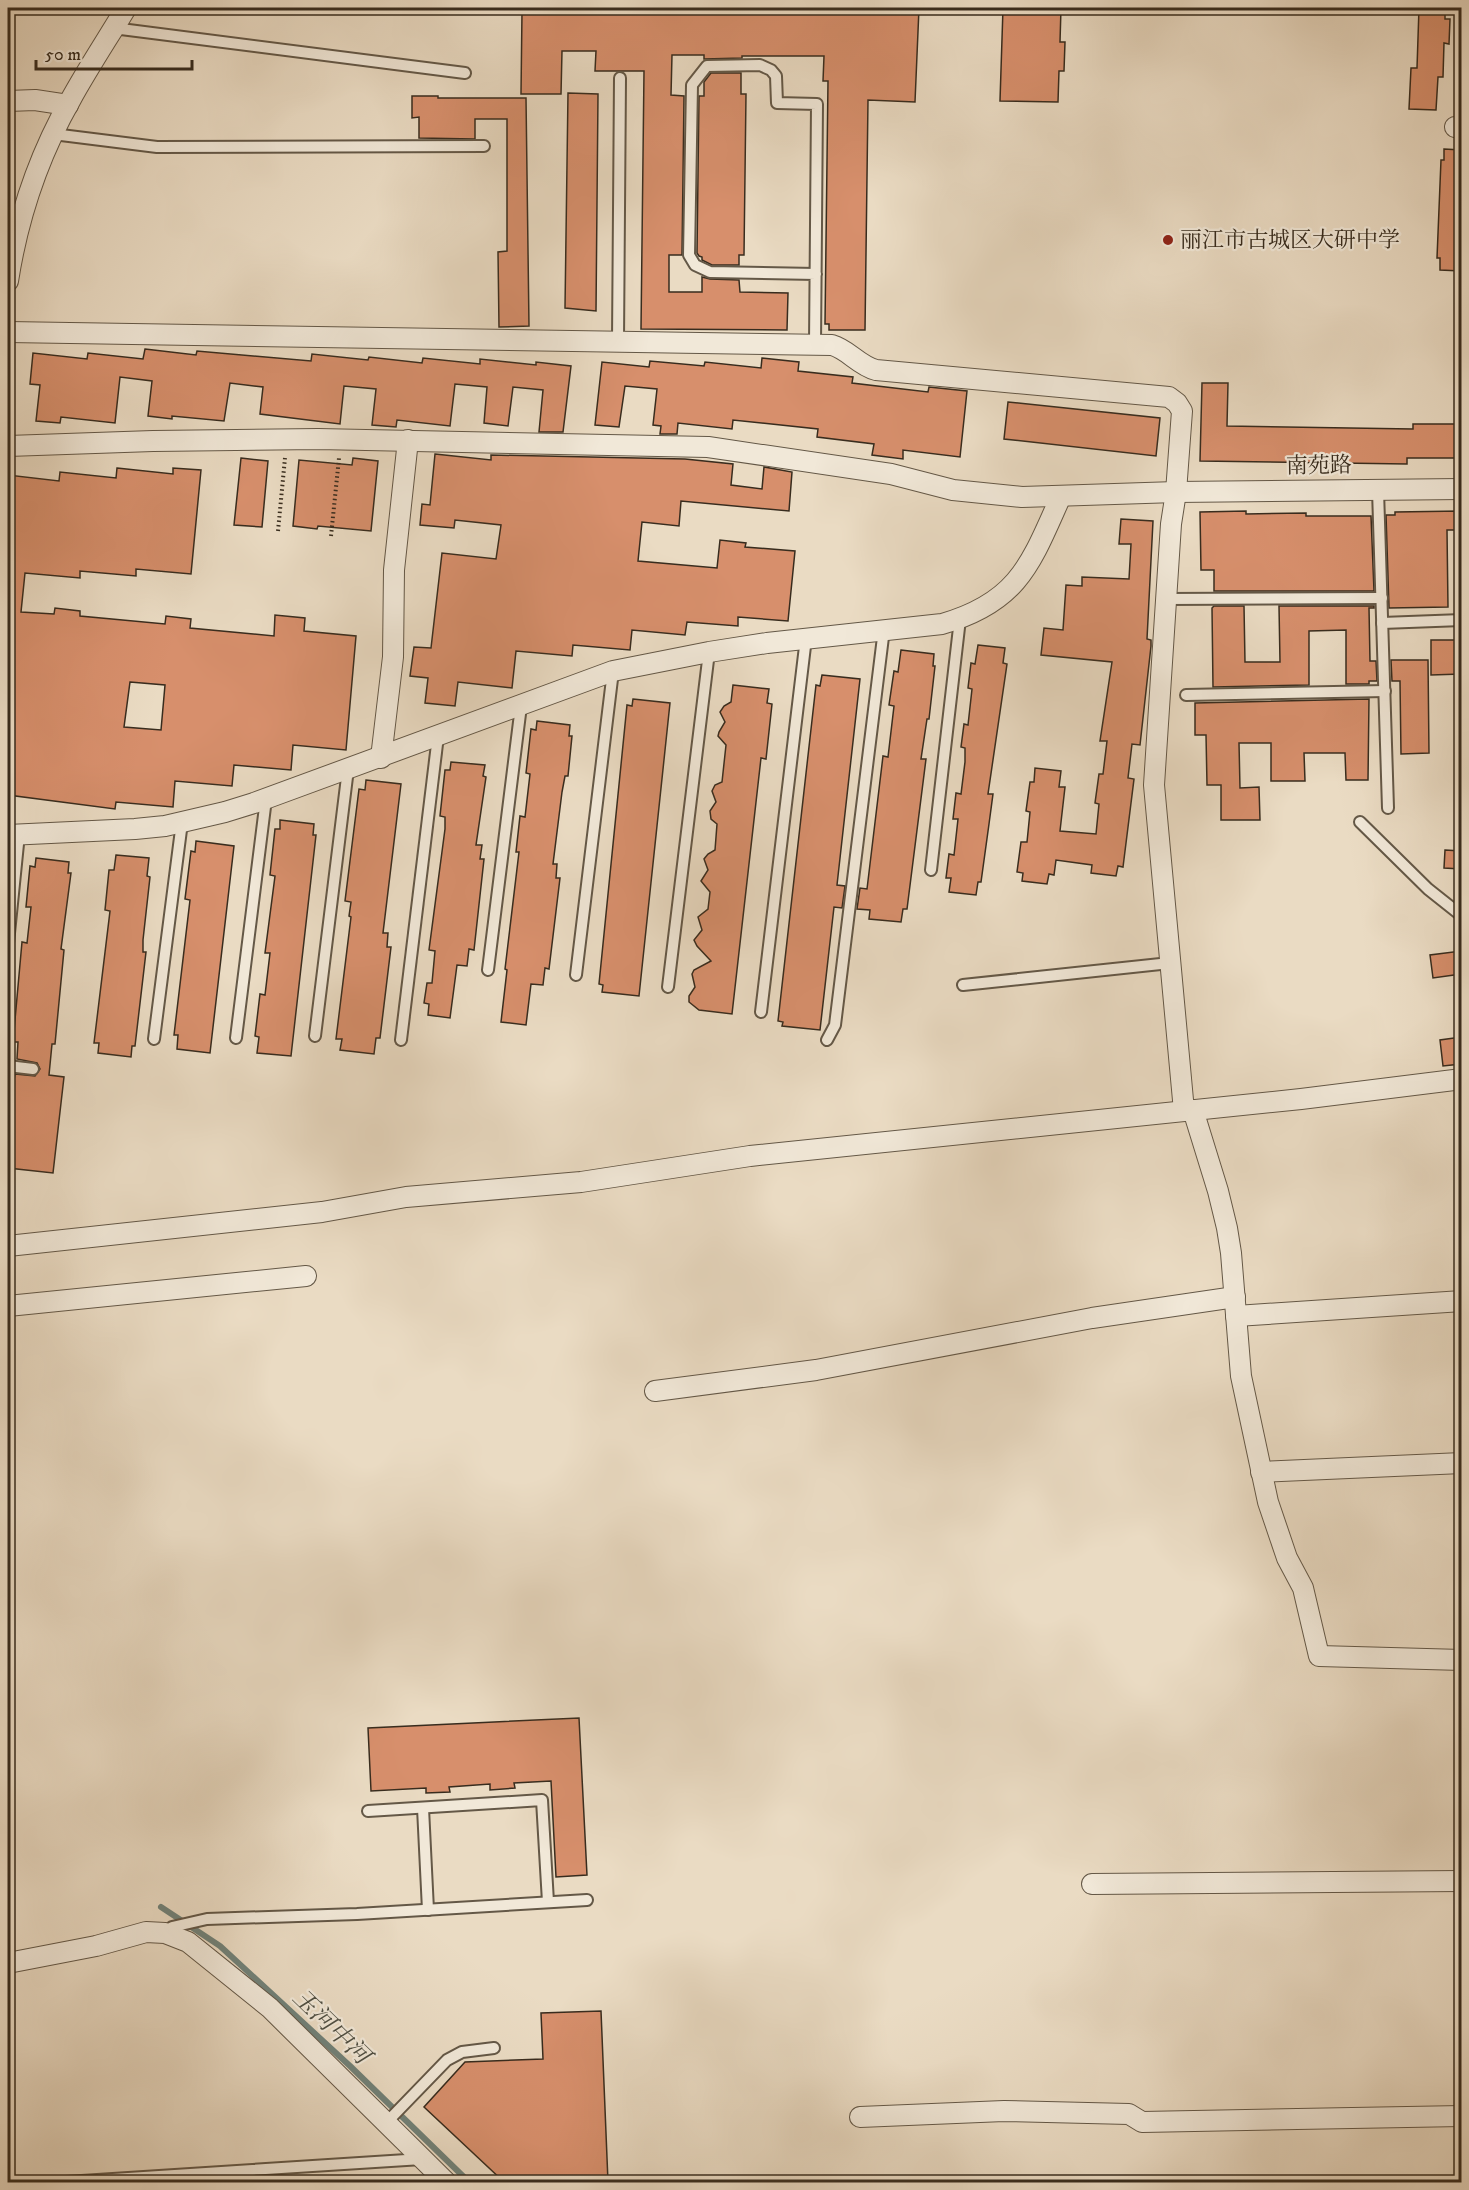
<svg xmlns="http://www.w3.org/2000/svg" width="1469" height="2190" viewBox="0 0 1469 2190" font-family="'IM FELL DW Pica','Noto Serif SC',serif">
  <rect width="100%" height="100%" fill="#eadbc3"/>
  <filter id="stains"><feTurbulence type="fractalNoise" baseFrequency=".00333" numOctaves="4"/><feColorMatrix values="0 0 0 0 .2 0 0 0 0 .09 0 0 0 0 .02 0 0 0 .5 -.17"/></filter>
  <radialGradient id="worn" r=".72"><stop offset=".6" stop-color="#630" stop-opacity="0"/><stop offset="1" stop-color="#630" stop-opacity=".3"/></radialGradient>
  <g fill="none" stroke-linecap="round" stroke-linejoin="round">
    <polyline stroke="#728279" stroke-width="6" points="161,1907 220,1946 350,2066 469,2182"/>
  </g>
  <g fill="#d78f6c" stroke="#382c1e" stroke-width="1.5" fill-rule="evenodd">
    <polygon points="588,8 672,8 672,13 829,14 886,14 886,8 919,8 915,102 868,100 865,330 829,330 829,324 825,324 828,81 823,81 824,56 742,56 742,58 704,59 704,55 672,55 671,95 684,96 682,255 669,255 669,292 702,292 702,277 710,279 739,280 740,292 788,293 787,330 641,329 644,71 595,71 596,51 562,51 561,94 521,94 522,12 588,12"/>
    <polygon points="1003,8 1061,8 1060,42 1065,42 1064,71 1059,71 1058,102 1000,101"/>
    <polygon points="1419,8 1445,8 1445,19 1450,19 1449,44 1444,43 1443,77 1438,77 1436,110 1409,109 1411,68 1417,68"/>
    <polygon points="711,73 741,73 741,94 746,94 744,255 739,255 739,265 712,265 702,260 702,257 699,256 697,253 699,96 704,96 704,82"/>
    <polygon points="568,93 598,94 596,311 565,308"/>
    <polygon points="412,96 438,96 438,98 526,98 529,326 499,327 498,252 507,251 507,119 475,119 475,139 419,138 419,117 412,118"/>
    <polygon points="1444,149 1461,150 1461,271 1440,270 1440,258 1437,258 1441,160 1444,160"/>
    <polygon points="145,349 196,355 197,351 311,361 312,354 368,360 369,357 422,363 423,358 480,364 480,359 536,365 536,362 571,366 563,432 539,432 543,390 513,387 508,426 484,423 487,387 455,384 450,426 397,420 396,427 372,425 376,389 344,386 340,424 260,414 263,387 230,383 224,421 172,416 172,419 148,416 152,381 120,377 115,423 61,417 60,423 36,421 40,385 30,384 33,353 87,359 88,353 143,359"/>
    <polygon points="762,358 799,362 798,371 853,377 852,383 928,392 929,387 967,391 960,457 903,450 903,459 872,455 874,444 817,437 818,429 733,420 732,429 678,423 677,434 660,434 661,426 653,425 657,389 625,386 619,427 595,425 602,362 649,367 650,361 704,366 705,362 761,368"/>
    <polygon points="1202,383 1228,383 1227,426 1413,429 1413,424 1461,424 1461,458 1407,458 1407,464 1200,461"/>
    <polygon points="1008,402 1160,418 1156,456 1004,439"/>
    <polygon points="435,454 491,460 491,455 685,459 733,464 731,485 762,489 764,467 792,472 789,511 681,501 679,526 642,522 638,561 717,568 720,540 746,543 745,547 795,551 788,621 738,617 738,626 687,622 685,635 632,630 630,650 573,645 572,656 516,651 512,688 458,682 455,706 425,703 428,678 410,676 414,647 431,648 442,553 496,559 501,525 455,520 454,528 420,525 422,504 430,505"/>
    <polygon points="241,458 268,461 262,527 234,525"/>
    <polygon points="353,458 378,461 371,531 318,526 317,529 293,526 299,460 352,465"/>
    <path d="M117,468l56,6v-6l28,2 -10,104 -55,-5v7l-56,-5v7l-55,-5 -4,39 33,2 1,-6 25,3v5l85,8 1,-8 25,3 -1,9 84,8 1,-21 30,3 -1,13 52,5 -10,114 -53,-5 -2,25 -57,-5 -2,21 -57,-5 -2,26 -57,-5 -1,7 -107,-14v-320l51,6 1,-9 56,6zM130,682l35,3 -4,45 -37,-3z"/>
    <polygon points="1246,511 1246,514 1306,513 1306,516 1371,516 1374,591 1214,591 1214,570 1201,570 1200,512"/>
    <polygon points="1461,511 1461,530 1447,530 1448,607 1389,608 1386,515 1395,515 1395,512"/>
    <polygon points="1121,519 1153,521 1147,639 1151,640 1151,646 1140,745 1132,744 1128,778 1134,779 1123,867 1118,866 1116,876 1091,873 1092,865 1056,860 1054,875 1049,874 1047,884 1022,881 1023,873 1017,872 1021,842 1027,842 1030,812 1026,811 1030,782 1034,782 1035,768 1061,771 1059,787 1065,787 1060,831 1096,834 1099,804 1095,803 1099,774 1103,774 1107,741 1100,741 1112,662 1041,655 1044,628 1063,630 1066,585 1082,586 1082,577 1129,579 1131,544 1119,544"/>
    <polygon points="1214,606 1244,606 1245,662 1280,662 1279,606 1374,606 1374,608 1369,608 1370,661 1376,661 1377,681 1369,681 1369,684 1346,684 1346,630 1309,631 1309,685 1213,687 1212,608"/>
    <polygon points="1431,640 1461,640 1461,674 1431,675"/>
    <polygon points="978,645 1005,648 1003,663 1007,664 988,794 993,794 989,824 981,882 978,882 976,895 949,892 951,878 946,878 949,854 954,855 958,819 953,819 956,793 961,794 965,762 965,748 961,747 964,724 968,725 972,689 968,688 971,663 975,664"/>
    <polygon points="901,650 934,654 933,666 935,666 929,719 927,719 921,759 926,759 907,909 903,909 901,922 869,919 870,910 857,909 860,888 867,889 883,756 888,757 894,706 889,705 894,671 898,672"/>
    <polygon points="1391,660 1428,660 1429,753 1401,754 1400,681 1392,681"/>
    <polygon points="822,675 860,679 837,885 845,886 842,908 834,907 820,1030 782,1026 783,1022 778,1021 816,685 820,686"/>
    <polygon points="733,685 769,689 767,703 772,704 766,759 761,758 732,1014 699,1010 689,1002 689,996 695,987 692,974 694,970 711,961 697,946 694,940 702,930 698,917 708,909 710,892 701,881 708,870 704,859 708,854 715,850 717,824 711,819 710,811 716,802 712,791 715,785 722,782 726,745 718,736 719,732 725,722 720,712 724,706 731,702"/>
    <polygon points="633,699 670,703 639,996 602,992 603,985 599,984 627,705 632,706"/>
    <polygon points="1369,699 1368,780 1346,780 1345,753 1304,753 1305,781 1271,781 1271,743 1239,743 1240,788 1259,787 1260,820 1221,820 1221,785 1207,785 1206,735 1195,735 1195,703"/>
    <polygon points="537,721 570,725 569,736 572,736 568,776 565,776 562,792 553,864 557,864 556,878 560,878 549,969 545,968 543,985 531,984 526,1025 501,1022 507,970 505,969 519,852 516,852 520,816 525,817 530,774 526,773 531,729 536,730"/>
    <polygon points="451,762 485,765 483,776 486,777 476,845 482,845 480,859 484,859 474,950 469,949 467,966 457,965 450,1018 428,1015 429,1004 424,1003 427,983 432,983 435,951 429,950 445,829 445,817 440,816 445,770 450,770"/>
    <polygon points="366,780 401,784 383,933 388,933 387,947 391,947 380,1038 376,1038 374,1054 340,1050 342,1039 336,1039 351,917 349,916 351,902 345,901 359,789 365,790"/>
    <polygon points="280,820 314,824 313,835 316,835 291,1056 257,1053 259,1037 255,1036 260,994 265,995 270,953 265,953 275,876 270,875 275,829 280,829"/>
    <polygon points="196,841 234,846 210,1053 177,1049 178,1035 174,1035 190,900 185,899 191,851 195,852"/>
    <polygon points="1445,850 1461,851 1461,869 1444,868"/>
    <polygon points="116,855 149,858 147,876 150,877 143,940 143,952 146,952 135,1046 132,1046 131,1057 98,1053 99,1043 94,1043 110,911 105,910 109,870 114,870"/>
    <polygon points="36,858 69,862 68,873 71,873 61,949 64,950 55,1044 52,1044 49,1075 64,1077 53,1173 8,1168 8,1079 14,1080 15,1074 35,1076 40,1069 37,1063 17,1059 18,1042 13,1042 22,942 27,943 31,907 26,907 30,866 35,867"/>
    <polygon points="1461,951 1461,974 1433,978 1430,955"/>
    <polygon points="1461,1037 1461,1064 1443,1066 1440,1040"/>
    <polygon points="579,1718 587,1875 556,1877 551,1781 514,1783 515,1788 490,1790 490,1784 449,1787 450,1792 426,1793 426,1788 371,1791 368,1728"/>
    <polygon points="601,2011 608,2182 504,2182 424,2107 465,2062 543,2059 541,2013"/>
  </g>
  <g fill="none" stroke-linecap="round" stroke-linejoin="round">
    <g stroke="#645847" stroke-width="14">
      <g id="service">
        <polyline points="113,28 465,73"/>
        <polyline points="53,134 157,147 484,146"/>
        <polyline points="618,341 620,78"/>
        <polyline points="815,345 817,104 777,103 776,76 771,70 760,65 707,66 692,85 689,255 695,265 710,272 816,274"/>
        <polyline points="1378,490 1388,808"/>
        <polyline points="1166,599 1382,598"/>
        <polyline points="1382,623 1462,620"/>
        <polyline points="1186,695 1385,691"/>
        <polyline points="1360,822 1428,889 1462,916"/>
        <polyline points="931,870 960,619"/>
        <polyline points="8,943 19,834"/>
        <polyline points="488,970 521,706"/>
        <polyline points="576,975 613,671"/>
        <polyline points="963,985 1170,963"/>
        <polyline points="668,987 709,652"/>
        <polyline points="761,1012 806,638"/>
        <polyline points="315,1036 348,769"/>
        <polyline points="236,1038 266,799"/>
        <polyline points="154,1039 182,822"/>
        <polyline points="401,1040 438,736"/>
        <polyline points="827,1040 835,1025 884,629"/>
        <polyline points="8,1066 33,1069"/>
        <polyline points="423,1808 428,1910"/>
        <polyline points="368,1811 542,1800 548,1902"/>
        <polyline points="165,1933 172,1927 207,1919 357,1914 587,1900"/>
        <polyline points="386,2123 447,2060 462,2052 494,2048"/>
        <polyline points="66,2182 422,2159"/>
      </g>
    </g>
    <g stroke="#645847" stroke-width="22">
      <g id="minor">
        <polyline points="8,101 35,100 68,105"/>
        <polyline points="1455,127 1462,128"/>
        <path d="M8,281c10,-64 31,-126 63,-182 17,-31 37,-61 55,-91"/>
        <path d="M8,332l824,13c17,5 26,20 44,25l293,27 8,6 5,8 -6,81 -5,32 -17,261 30,326"/>
        <polyline points="8,446 153,441 318,439 708,447 891,474 953,490 1022,497 1176,492 1462,489"/>
        <polyline points="381,758 393,657 394,570 408,440"/>
        <path d="M8,835l127,-6 30,-3 60,-14 29,-9 359,-132 96,-19 58,-9 175,-19c77,-22 89,-61 119,-128"/>
        <polyline points="1193,1110 1218,1191 1227,1228 1231,1253 1241,1376 1268,1502 1287,1558 1303,1588 1319,1656 1462,1660"/>
        <polyline points="8,1246 322,1212 406,1197 581,1182 750,1156 1301,1099 1462,1079"/>
        <polyline points="8,1306 306,1276"/>
        <polyline points="1236,1316 1462,1301"/>
        <polyline points="655,1391 816,1370 1092,1318 1235,1297"/>
        <polyline points="1261,1472 1462,1463"/>
        <polyline points="1092,1884 1462,1881"/>
        <polyline points="8,1963 96,1946 146,1932 165,1933 188,1942 270,2008 446,2182"/>
        <polyline points="860,2117 1004,2111 1129,2114 1142,2122 1462,2116"/>
      </g>
    </g>
    <g stroke="#382c1e" stroke-width="4" stroke-dasharray="1.5 3" stroke-linecap="butt">
      <polyline points="278,531 285,458"/>
      <polyline points="331,536 339,458"/>
    </g>
    <use href="#service" stroke="#f1e8d8" stroke-width="10"/>
    <use href="#minor" stroke="#f1e8d8" stroke-width="20"/>
  </g>
  <circle fill="#8f2418" stroke="#f1e8d8" stroke-width="2" cx="1168" cy="240" r="6"/>
  <g text-anchor="middle" dominant-baseline="central" stroke-width="4.5" stroke-linejoin="round" paint-order="stroke">
    <g font-size="22" fill="#382c1e" stroke="#f1e8d8" text-anchor="start">
      <text x="1180" y="240">丽江市古城区大研中学</text>
    </g>
    <g font-size="22" fill="#382c1e" stroke="#f1e8d8">
      <text transform="translate(1319 466) rotate(-1)">南苑路</text>
    </g>
    <g font-size="24" font-style="italic" fill="#505044" stroke="#f1e8d8">
      <text transform="translate(331 2027) rotate(44)">玉河中河</text>
    </g>
  </g>
  <rect width="1469" height="2190" fill="none" stroke="#eadbc3" stroke-width="30"/>
  <rect x="9" y="9" width="1451" height="2172" fill="none" stroke="#382c1e" stroke-width="3"/>
  <rect x="15" y="15" width="1439" height="2160" fill="none" stroke="#382c1e" stroke-width="1.5"/>
  <path d="M36 60v9h156v-9" fill="none" stroke="#382c1e" stroke-width="3"/>
  <text x="45" y="60" font-size="18" fill="#382c1e" stroke="#f1e8d8" stroke-width="4.5" paint-order="stroke">50 m</text>
  <rect width="100%" height="100%" filter="url(#stains)"/>
  <rect width="100%" height="100%" fill="url(#worn)"/>
</svg>
